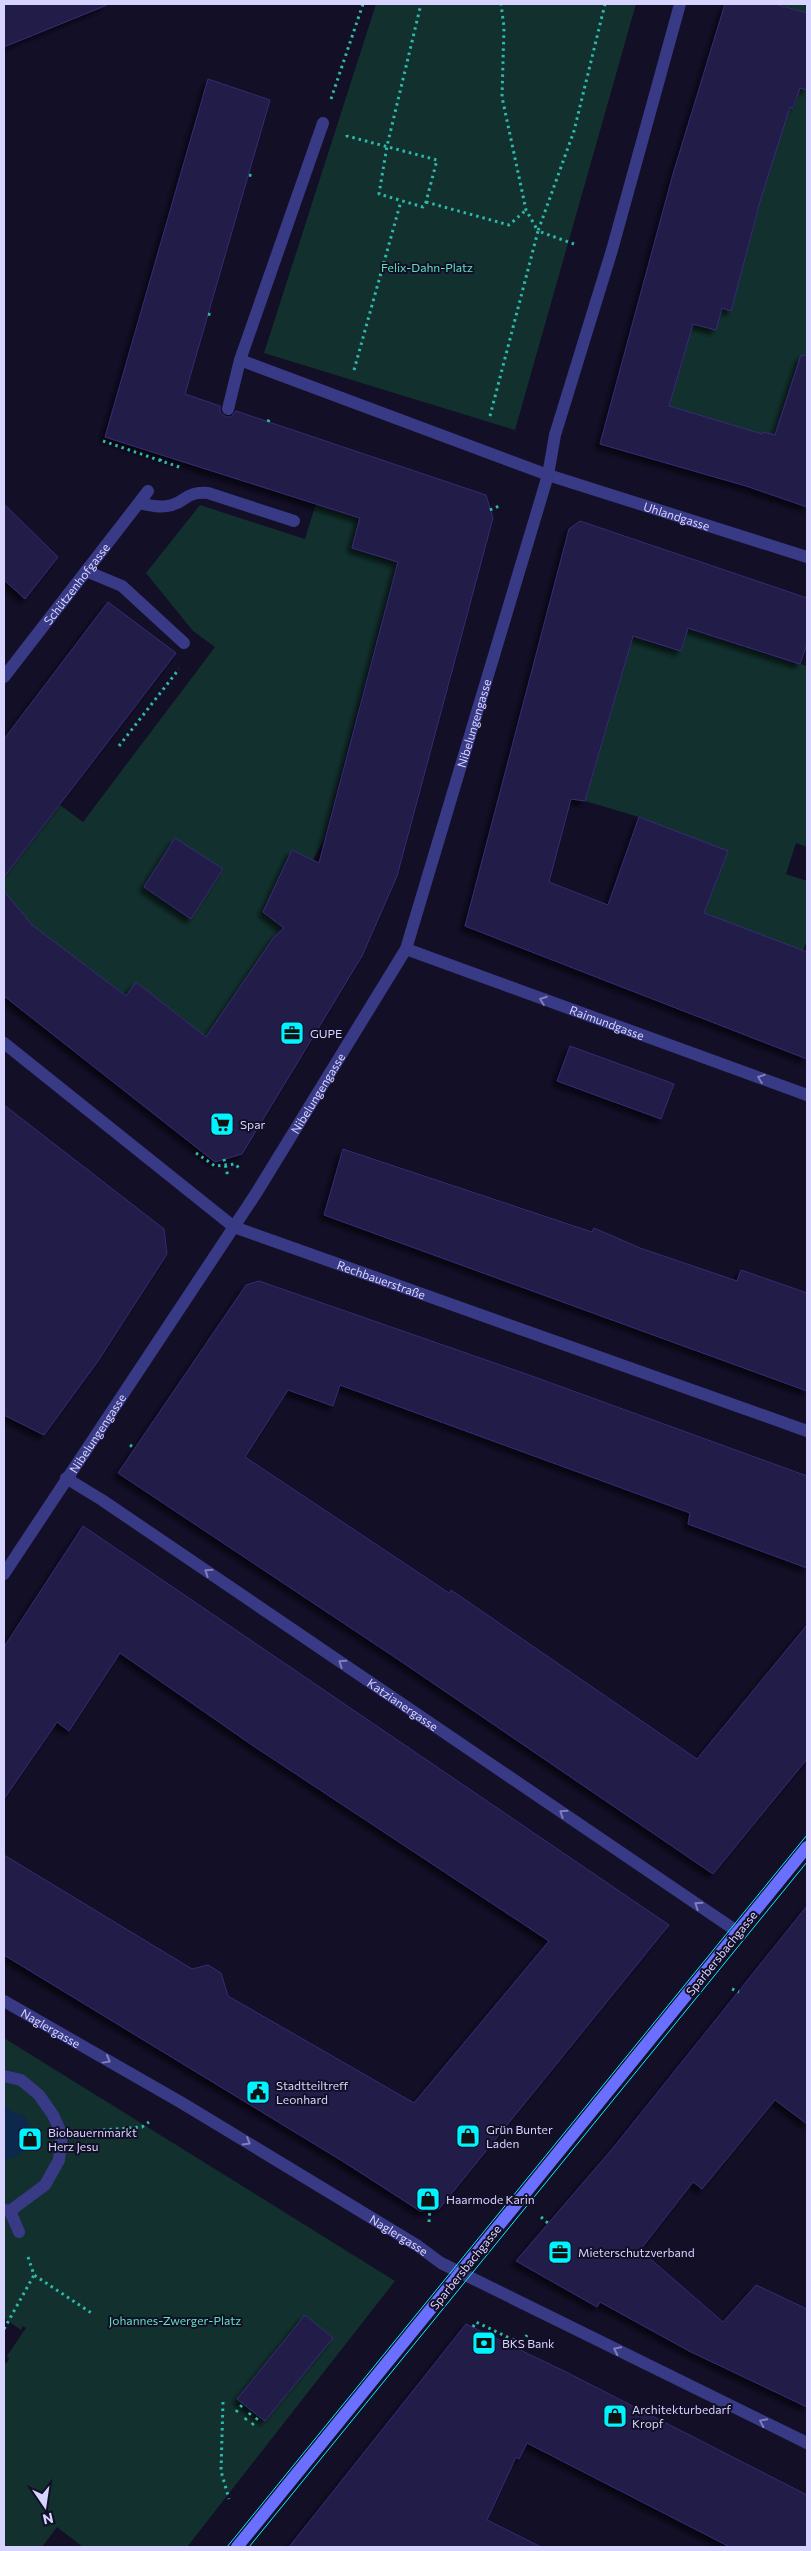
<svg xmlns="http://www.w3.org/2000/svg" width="811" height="2551" viewBox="0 0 811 2551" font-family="Commissioner,sans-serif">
  <defs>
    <filter id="shadow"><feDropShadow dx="-4.5" dy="4.5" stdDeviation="2.5" flood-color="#0009"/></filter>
  </defs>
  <rect width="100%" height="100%" fill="#120f27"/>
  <g fill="#12312e" fill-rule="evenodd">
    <polygon points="376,4 636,4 515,430 264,353"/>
    <polygon points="779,4 807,4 807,31 799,28 804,12"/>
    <polygon points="800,88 807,90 807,399 788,393 775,435 764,432 762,434 669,406 693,324 722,308 731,311 761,198 789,107 794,108"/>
    <path d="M316,503l44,15 -8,30 20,6 28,-2 -76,287 -11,21 -21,-10 -29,62 21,16 -10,9 -73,124 -16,-41 -49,-37 -10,13 -94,-71 -28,-34v-14l56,-72 23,17 132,-175 -22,-16 -47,-58 54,-68 105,34zM175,838l48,32 -32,48 -47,-31z"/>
    <polygon points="688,628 807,666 807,847 796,843 786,874 807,881 807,940 803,951 704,913 728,851 639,817 585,801 633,636 681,651"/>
    <polygon points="4,2038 395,2281 187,2547 83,2547 57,2527 42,2547 4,2547 4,2362 7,2363 9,2358 7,2356 26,2328 23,2326 21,2330 4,2318"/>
  </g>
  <polygon fill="#0d284c" points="4,2104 12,2112 25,2116 35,2137 31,2146 21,2154 4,2160"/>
  <g fill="#211a48" stroke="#372c74" filter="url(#shadow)">
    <polygon points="4,4 106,4 107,5 4,47"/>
    <polygon points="725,4 775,4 807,13 807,90 800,88 793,108 790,107 761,198 731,311 722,308 716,330 693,324 669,406 762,434 763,432 775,435 801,355 807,356 807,507 746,486 600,444 673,174"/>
    <polygon points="208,79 270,100 185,394 220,406 220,412 226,417 231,417 236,411 486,495 493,518 397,876 362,956 242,1154 215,1162 4,996 4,891 32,925 126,996 136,982 206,1037 274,937 284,928 263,912 292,850 319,863 398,562 352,548 360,518 105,437"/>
    <polygon points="4,504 58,557 25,599 4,580"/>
    <polygon points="580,521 807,598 807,644 800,664 688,628 681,651 633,636 585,801 571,799 549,882 608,905 639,817 728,851 704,913 807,952 807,1059 465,926 569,529"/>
    <polygon points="108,602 176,653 4,877 4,739"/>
    <polygon points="175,838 223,869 191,919 144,887"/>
    <polygon points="570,1046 674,1084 661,1119 557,1081"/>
    <polygon points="4,1105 164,1229 167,1254 98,1361 44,1435 4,1415"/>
    <polygon points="343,1149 592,1232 594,1228 640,1248 737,1281 741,1270 807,1293 807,1391 324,1215"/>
    <polygon points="259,1281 529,1375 807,1476 807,1568 688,1524 690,1513 340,1385 333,1406 288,1390 245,1457 449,1593 451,1590 697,1759 807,1625 807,1759 713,1874 402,1662 118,1473 246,1285"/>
    <polygon points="83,1526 669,1925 439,2209 420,2211 344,2162 4,1955 4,1855 192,1969 208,1965 221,1973 228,1996 414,2103 549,1941 252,1745 120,1653 69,1731 57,1722 4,1799 4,1647"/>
    <polygon points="807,1906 807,2124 775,2100 702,2189 693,2182 640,2250 723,2322 756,2285 807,2309 807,2407 689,2351 600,2302 597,2307 516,2261 613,2148"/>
    <polygon points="305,2315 333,2338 265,2421 237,2399"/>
    <polygon points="466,2324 564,2371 807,2495 807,2547 730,2547 527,2443 519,2459 516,2457 487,2520 541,2547 289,2547"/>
  </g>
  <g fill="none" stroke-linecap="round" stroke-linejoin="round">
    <g stroke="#2dbaab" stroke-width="3" stroke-dasharray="2.5 4" stroke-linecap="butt">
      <polyline points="331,99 363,4"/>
      <polyline points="347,135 347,136 437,160 426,202 423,207 379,194 387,146 421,4"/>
      <polyline points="249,175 253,176"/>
      <polyline points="426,202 509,225 526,210"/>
      <polyline points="574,244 538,231 574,131 605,4"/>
      <polyline points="208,314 212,315"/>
      <polyline points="354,370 401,201"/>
      <polyline points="490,416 538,231 526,210 502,97 504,27 501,4"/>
      <polyline points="268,422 270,417"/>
      <polyline points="103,441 182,468"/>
      <polyline points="160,461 162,456"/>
      <polyline points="490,510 499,506"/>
      <polyline points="119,746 179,669"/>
      <polyline points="196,1153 215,1166 235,1164 239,1168"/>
      <polyline points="224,1159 228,1177"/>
      <polyline points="130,1445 134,1448"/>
      <polyline points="732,1989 739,1992"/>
      <polyline points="90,2131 142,2127 149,2122"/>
      <polyline points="541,2217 549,2224"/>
      <polyline points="429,2222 430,2209"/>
      <polyline points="28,2257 34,2275 93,2314"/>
      <polyline points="473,2327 476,2322 522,2344 527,2335"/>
      <polyline points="4,2329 34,2275"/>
      <polyline points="223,2402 221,2471 229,2499"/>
      <polyline points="236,2412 243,2404"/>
      <polyline points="245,2420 252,2411"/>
      <polyline points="252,2425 259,2416"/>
    </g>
    <g stroke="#393a86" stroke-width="12">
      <polyline points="228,409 240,360"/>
      <path d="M139,503c9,2 19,5 28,3 18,-2 17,-15 41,-13l86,28"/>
      <polyline points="86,571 122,586 184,643"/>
    </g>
    <g stroke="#393a86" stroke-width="12">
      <path id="s1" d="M323,123l-83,237 308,115 259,82"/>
      <path id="s2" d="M4,677l144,-186"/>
      <path id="s3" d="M406,949l401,146"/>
      <path id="s4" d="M4,1043l230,184 573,204"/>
      <path id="s5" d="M66,1478l36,22 636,432"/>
      <path id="s6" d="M4,1574l251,-379 151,-246 142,-474 7,-40 57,-185 68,-246"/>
      <path id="s7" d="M4,2001l178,102 236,143 23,17 366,180"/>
      <polyline points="4,2076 21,2080 39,2095 53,2115 62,2135 59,2160 45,2185 10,2211 4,2210"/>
      <polyline points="10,2211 19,2232"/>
    </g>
    <polyline stroke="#6b6fff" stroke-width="12" points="237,2547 807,1847"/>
    <g stroke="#00f3ff" stroke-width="1">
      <polyline points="227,2547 807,1835"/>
      <polyline points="249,2547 807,1862"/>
    </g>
  </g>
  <defs><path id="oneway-chevron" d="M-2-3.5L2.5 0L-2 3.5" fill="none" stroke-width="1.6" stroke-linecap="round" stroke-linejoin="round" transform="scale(1.25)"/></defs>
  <g stroke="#807fbc">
    <use href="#oneway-chevron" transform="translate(543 1000) rotate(-160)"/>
    <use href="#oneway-chevron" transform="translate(761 1078) rotate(-160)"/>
    <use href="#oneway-chevron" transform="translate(208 1572) rotate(-146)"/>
    <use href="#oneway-chevron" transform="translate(342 1663) rotate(-146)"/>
    <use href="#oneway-chevron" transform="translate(563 1813) rotate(-146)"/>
    <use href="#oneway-chevron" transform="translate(698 1905) rotate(-146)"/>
    <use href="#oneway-chevron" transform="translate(107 2060) rotate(29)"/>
    <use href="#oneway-chevron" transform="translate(247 2142) rotate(31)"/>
    <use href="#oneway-chevron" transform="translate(617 2350) rotate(-154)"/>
    <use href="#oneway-chevron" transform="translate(763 2422) rotate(-154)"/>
  </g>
  <defs>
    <g id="office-square" transform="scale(1.25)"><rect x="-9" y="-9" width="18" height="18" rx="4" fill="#00f3ff" stroke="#120f27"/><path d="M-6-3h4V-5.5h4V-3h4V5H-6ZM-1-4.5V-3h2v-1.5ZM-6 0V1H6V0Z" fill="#111"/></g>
    <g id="supermarket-square" transform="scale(1.25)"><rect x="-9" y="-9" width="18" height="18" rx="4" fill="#00f3ff" stroke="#120f27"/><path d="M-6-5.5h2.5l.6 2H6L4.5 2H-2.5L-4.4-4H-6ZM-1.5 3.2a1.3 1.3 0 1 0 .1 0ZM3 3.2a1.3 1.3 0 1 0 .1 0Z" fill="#111"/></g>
    <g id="civic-square" transform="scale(1.25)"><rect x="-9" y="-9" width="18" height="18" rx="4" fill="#00f3ff" stroke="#120f27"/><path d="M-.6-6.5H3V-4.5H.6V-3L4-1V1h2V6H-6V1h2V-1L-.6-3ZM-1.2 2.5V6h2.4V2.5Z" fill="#111"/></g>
    <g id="shop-square" transform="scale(1.25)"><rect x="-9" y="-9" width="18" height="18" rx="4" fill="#00f3ff" stroke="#120f27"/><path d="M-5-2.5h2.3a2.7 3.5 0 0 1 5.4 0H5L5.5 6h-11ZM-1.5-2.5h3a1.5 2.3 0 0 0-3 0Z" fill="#111"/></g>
    <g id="bank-square" transform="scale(1.25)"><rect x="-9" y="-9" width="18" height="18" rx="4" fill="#00f3ff" stroke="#120f27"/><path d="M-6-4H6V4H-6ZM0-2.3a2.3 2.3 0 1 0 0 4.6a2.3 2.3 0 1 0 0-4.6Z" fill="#111"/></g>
  </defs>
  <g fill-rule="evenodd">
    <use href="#office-square" x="292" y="1033"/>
    <use href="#supermarket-square" x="222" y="1124"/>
    <use href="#civic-square" x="258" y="2092"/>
    <use href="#shop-square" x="468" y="2136"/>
    <use href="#shop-square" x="30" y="2139"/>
    <use href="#shop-square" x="428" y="2199"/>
    <use href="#office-square" x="560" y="2252"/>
    <use href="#bank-square" x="484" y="2343"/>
    <use href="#shop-square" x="615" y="2416"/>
  </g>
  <g text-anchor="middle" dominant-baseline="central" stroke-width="4" stroke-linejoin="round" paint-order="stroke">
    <g font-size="12" fill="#5de2ba" stroke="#120f27">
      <text x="427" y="267">Felix-Dahn-Platz</text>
      <text x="175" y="2320">Johannes-Zwerger-Platz</text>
    </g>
    <g font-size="12" fill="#d7d4ff" stroke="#120f27">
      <text stroke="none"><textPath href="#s1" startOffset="715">Uhlandgasse</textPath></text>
      <text stroke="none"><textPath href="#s2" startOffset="118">Schützenhofgasse</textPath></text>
      <text stroke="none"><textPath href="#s6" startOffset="979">Nibelungengasse</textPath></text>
      <text stroke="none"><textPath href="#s3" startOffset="214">Raimundgasse</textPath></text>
      <text stroke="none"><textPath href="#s6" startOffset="574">Nibelungengasse</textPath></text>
      <text stroke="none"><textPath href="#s4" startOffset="451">Rechbauerstraße</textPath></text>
      <text stroke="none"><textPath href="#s6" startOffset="169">Nibelungengasse</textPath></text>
      <text stroke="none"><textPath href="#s5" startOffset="406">Katzianergasse</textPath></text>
      <text transform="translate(721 1953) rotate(-51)">Sparbersbachgasse</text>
      <text stroke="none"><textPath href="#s7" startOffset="54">Naglergasse</textPath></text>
      <text stroke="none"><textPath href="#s7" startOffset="459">Naglergasse</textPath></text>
      <text transform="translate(465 2267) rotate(-51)">Sparbersbachgasse</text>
    </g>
    <g font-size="12" fill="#d7d4ff" stroke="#120f27" text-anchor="start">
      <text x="310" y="1033">GUPE</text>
      <text x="240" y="1124">Spar</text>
      <text x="276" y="2085">Stadtteiltreff<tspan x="276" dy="14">Leonhard</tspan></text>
      <text x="486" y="2129">Grün Bunter<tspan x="486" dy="14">Laden</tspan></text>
      <text x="48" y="2132">Biobauernmarkt<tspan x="48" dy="14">Herz Jesu</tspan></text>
      <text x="446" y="2199">Haarmode Karin</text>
      <text x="578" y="2252">Mieterschutzverband</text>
      <text x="502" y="2343">BKS Bank</text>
      <text x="632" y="2409">Architekturbedarf<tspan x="632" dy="14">Kropf</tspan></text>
    </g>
  </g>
  <rect width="811" height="2551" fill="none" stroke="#d7d4ff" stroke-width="10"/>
  <g transform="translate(45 2506) rotate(167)" stroke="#120f27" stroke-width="4" paint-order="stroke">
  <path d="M0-4L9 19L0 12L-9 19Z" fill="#d7d4ff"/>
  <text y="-8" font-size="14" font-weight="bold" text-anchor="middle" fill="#d7d4ff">N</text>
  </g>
</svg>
